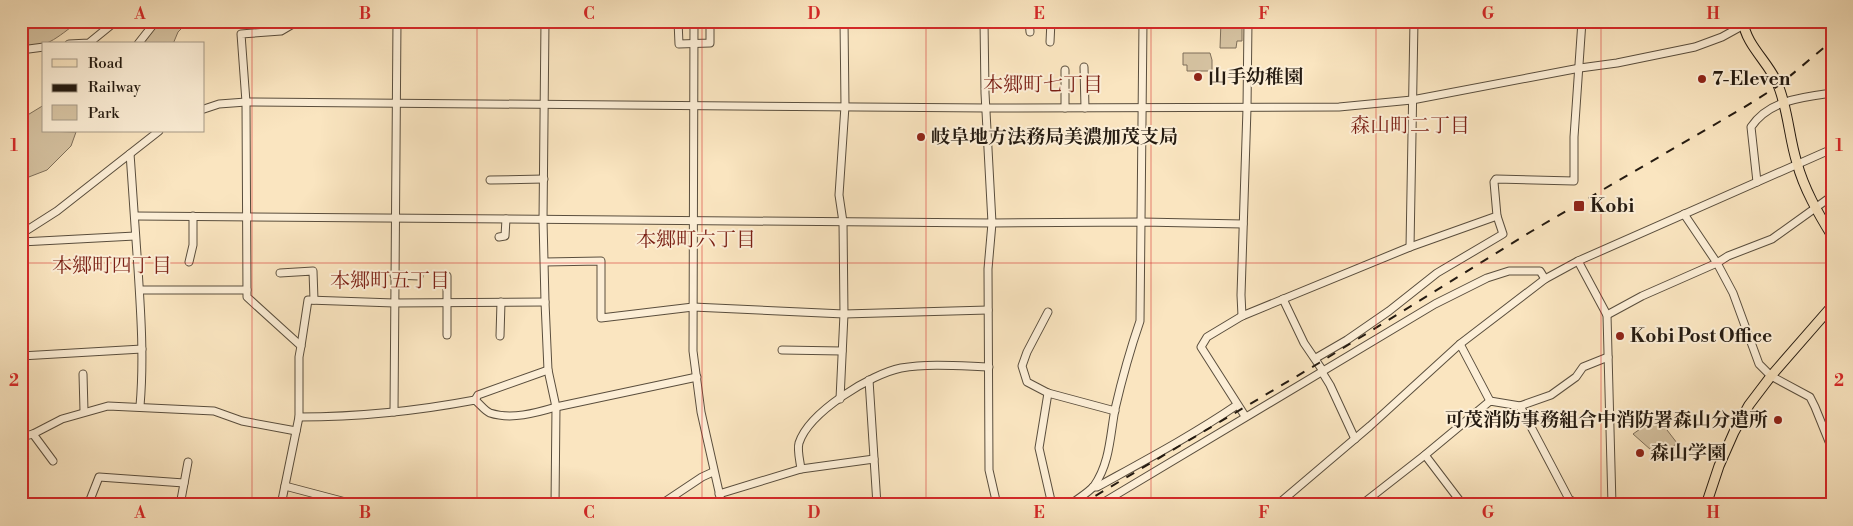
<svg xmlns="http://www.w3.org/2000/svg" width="1853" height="526" viewBox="0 0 1853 526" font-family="'Libre Bodoni','Noto Serif JP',serif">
  <rect width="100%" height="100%" fill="#fae5c0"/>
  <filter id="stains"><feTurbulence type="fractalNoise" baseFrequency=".004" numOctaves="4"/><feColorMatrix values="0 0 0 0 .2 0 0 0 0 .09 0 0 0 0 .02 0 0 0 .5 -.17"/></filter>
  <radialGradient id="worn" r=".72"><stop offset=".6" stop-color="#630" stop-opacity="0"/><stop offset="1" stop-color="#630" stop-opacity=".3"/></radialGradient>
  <g fill="#d6c3a2" stroke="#7e6f5a">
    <path d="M31,21h48c-14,10 -36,32 -54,23l-2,-6 8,-12z"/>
    <polygon points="160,21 189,21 178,32 173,44 143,44"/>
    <polygon points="1221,21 1242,21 1242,41 1237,41 1236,48 1220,48"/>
    <polygon points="1183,53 1210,53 1212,60 1212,71 1187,71 1187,65 1183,65"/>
    <polygon points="44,105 44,131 76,132 71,146 47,170 21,180 21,119"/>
    <polygon points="1657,417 1677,443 1660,458 1633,434"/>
  </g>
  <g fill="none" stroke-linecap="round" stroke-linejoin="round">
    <g stroke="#5a4e3d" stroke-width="9">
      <g id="minor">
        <polyline points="545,21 543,220 545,302 548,370 556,407 555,505"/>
        <polyline points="678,21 679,44 710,43 710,21"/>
        <polyline points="694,21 693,351 701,412 722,505"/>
        <polyline points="984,21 985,93 992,223 988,269 989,470 997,505"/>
        <polyline points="1029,21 1030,32"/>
        <polyline points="1082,21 1082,24 1110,24"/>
        <polyline points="1124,24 1177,24"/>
        <polyline points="1050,42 1051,21"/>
        <polyline points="69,44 89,43 116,21"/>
        <polyline points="138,44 156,21"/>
        <polyline points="21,50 44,47"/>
        <polyline points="1084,67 1085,108"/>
        <polyline points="1065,70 1065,108"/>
        <polyline points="204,109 219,104 246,102 987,108 1339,107 1412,100 1580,68 1617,63 1695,47 1722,37 1751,21"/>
        <path d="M130,154c3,38 5,76 8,115 3,46 6,91 2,137"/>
        <polyline points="490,180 544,179"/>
        <path d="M1757,182l-6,-55c18,-27 52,-30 81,-34"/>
        <polyline points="1684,214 1717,263 1733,293 1759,364 1771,376 1810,397 1815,407 1832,449"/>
        <polyline points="136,216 992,223 1142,222 1243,224"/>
        <polyline points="21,234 57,211 159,131"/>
        <polyline points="499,237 505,236 506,219"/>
        <polyline points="21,242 135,236"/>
        <polyline points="1410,247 1414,21"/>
        <polyline points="1578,261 1607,315 1612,505"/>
        <polyline points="189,262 193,245 193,216"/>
        <polyline points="545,262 601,261 601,318 693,307 844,314 988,310"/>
        <polyline points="280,273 313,271 314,300"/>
        <polyline points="394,275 419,276"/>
        <polyline points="447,276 447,335"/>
        <polyline points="140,290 247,290"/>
        <polyline points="1283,299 1304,343 1323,371"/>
        <polyline points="1048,312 1027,352 1022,366 1027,382 1048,393 1115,411"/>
        <polyline points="1607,315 1642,296 1717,263 1728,256 1772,239 1832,196"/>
        <polyline points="1242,316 1241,295 1247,108 1248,21"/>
        <polyline points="500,336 501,302"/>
        <polyline points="1460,344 1490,401"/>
        <polyline points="301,346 308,300 394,303 545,302"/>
        <polyline points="782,350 842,351"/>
        <polyline points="21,356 142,349"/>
        <polyline points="1316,358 1347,340 1389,311 1437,273 1503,234 1497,216"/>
        <polyline points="1322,372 1330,385 1355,439"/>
        <polyline points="83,374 84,411"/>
        <polyline points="869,380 877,505"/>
        <polyline points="1048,393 1039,448 1052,505"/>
        <polyline points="840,399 844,314 843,222 839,195 845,106 844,21"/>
        <polyline points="475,400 478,395 548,370"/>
        <polyline points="1520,406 1569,499 1578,505"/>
        <polyline points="394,412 397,21"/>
        <polyline points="1245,416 1201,347 1207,337 1242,316 1410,247 1497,216 1494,182 1496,179 1574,181 1574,137 1582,21"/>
        <path d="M299,417c59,0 118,-6 176,-17 5,4 10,11 15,13 21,7 46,0 66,-6l141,-30"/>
        <polyline points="21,419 22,437"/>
        <polyline points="33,434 53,461"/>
        <polyline points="21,437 33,434 62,419 108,406 214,411 242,421 296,431"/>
        <polyline points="1425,455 1463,505"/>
        <path d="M801,469c-1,-8 -4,-19 -2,-26 10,-31 72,-69 102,-75 28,-5 60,-2 88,-1"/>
        <polyline points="285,486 357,505"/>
        <path d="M1093,487h4c47,-26 96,-52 140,-82"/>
        <polyline points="719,494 801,469 874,459"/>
        <polyline points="88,505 99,477 184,483"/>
        <polyline points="180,505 188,462"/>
        <polyline points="281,505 299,417 299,357 301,346 247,297 246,102 241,34 281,31 298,21"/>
        <polyline points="660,505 702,477 713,472"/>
        <path d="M1070,505c7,-6 18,-12 24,-19 16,-23 16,-50 21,-77 7,-30 15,-59 25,-88l3,-300"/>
        <polyline points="1099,505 1435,304 1487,278 1509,271 1540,271 1545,279"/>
        <polyline points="1277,505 1370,426 1460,344 1545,279 1578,261 1832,149"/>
        <polyline points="1361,505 1425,455 1490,401 1520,406 1551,395 1576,377 1583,367 1608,357"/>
      </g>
    </g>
    <g stroke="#251b11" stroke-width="11">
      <g id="major">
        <path d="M1743,21c3,25 26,41 35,64 10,24 11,53 19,78 7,26 21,50 35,73"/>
        <polyline points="1706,505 1719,466 1734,432 1749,405 1771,376 1832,306"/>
      </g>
    </g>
    <use href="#minor" stroke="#fceed6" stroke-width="7"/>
    <use href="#major" stroke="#fae5c0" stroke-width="9"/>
    <polyline stroke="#251b11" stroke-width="2" stroke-dasharray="9 9" stroke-linecap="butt" points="1080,505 1319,363 1532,231 1743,108 1778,86 1832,41"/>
  </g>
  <path fill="none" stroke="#d62828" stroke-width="1" stroke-opacity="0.55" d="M252,21v484M477,21v484M702,21v484M926,21v484M1151,21v484M1376,21v484M1601,21v484M21,263h1811"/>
  <g fill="#8f2418" stroke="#fceed6" stroke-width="2">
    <circle cx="1198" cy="77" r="5"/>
    <circle cx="1702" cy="79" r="5"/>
    <circle cx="921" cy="137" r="5"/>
    <rect x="1573" y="200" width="12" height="12" rx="2.5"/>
    <circle cx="1620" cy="336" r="5"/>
    <circle cx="1778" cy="420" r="5"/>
    <circle cx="1640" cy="453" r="5"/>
  </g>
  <g text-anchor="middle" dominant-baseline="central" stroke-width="4" stroke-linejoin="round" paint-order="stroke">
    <g font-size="19" font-weight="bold" fill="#251b11" stroke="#fceed6" text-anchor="start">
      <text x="1208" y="77">山手幼稚園</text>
      <text x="1712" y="79">7-Eleven</text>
      <text x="931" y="137">岐阜地方法務局美濃加茂支局</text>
      <text x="1590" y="206">Kobi</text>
      <text x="1630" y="336">Kobi Post Office</text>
      <text x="1768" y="420" text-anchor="end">可茂消防事務組合中消防署森山分遣所</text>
      <text x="1650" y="453">森山学園</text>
    </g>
    <g font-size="20" fill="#7a1f14" stroke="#fceed6">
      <text x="1043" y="85">本郷町七丁目</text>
      <text x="1410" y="126">森山町二丁目</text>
      <text x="696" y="240">本郷町六丁目</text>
      <text x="112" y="266">本郷町四丁目</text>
      <text x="390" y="281">本郷町五丁目</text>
    </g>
  </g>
  <rect width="1853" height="526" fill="none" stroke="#fae5c0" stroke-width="55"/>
  <rect x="42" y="42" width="162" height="90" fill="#fceed6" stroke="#a69a87"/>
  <rect x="52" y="59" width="25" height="8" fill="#fae5c0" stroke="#a69a87"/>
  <text x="88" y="68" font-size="15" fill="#251b11">Road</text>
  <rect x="52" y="84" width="25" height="8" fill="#251b11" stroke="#a69a87"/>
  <text x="88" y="92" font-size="15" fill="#251b11">Railway</text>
  <rect x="52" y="105" width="25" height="15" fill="#d6c3a2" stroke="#a69a87"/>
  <text x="88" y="118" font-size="15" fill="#251b11">Park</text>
  <rect x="28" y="28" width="1798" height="470" fill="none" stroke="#d62828" stroke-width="2"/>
  <g font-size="16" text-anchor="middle" font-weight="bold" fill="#d62828">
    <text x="140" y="19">A</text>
    <text x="365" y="19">B</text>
    <text x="589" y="19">C</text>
    <text x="814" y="19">D</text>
    <text x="1039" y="19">E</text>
    <text x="1264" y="19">F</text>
    <text x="1488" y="19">G</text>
    <text x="1713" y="19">H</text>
    <text x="14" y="151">1</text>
    <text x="1839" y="151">1</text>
    <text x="14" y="386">2</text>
    <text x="1839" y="386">2</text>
    <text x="140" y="518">A</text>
    <text x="365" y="518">B</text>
    <text x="589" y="518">C</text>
    <text x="814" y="518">D</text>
    <text x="1039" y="518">E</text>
    <text x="1264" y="518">F</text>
    <text x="1488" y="518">G</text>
    <text x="1713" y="518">H</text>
  </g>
  <rect width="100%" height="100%" filter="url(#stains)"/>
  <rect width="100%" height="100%" fill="url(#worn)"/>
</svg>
